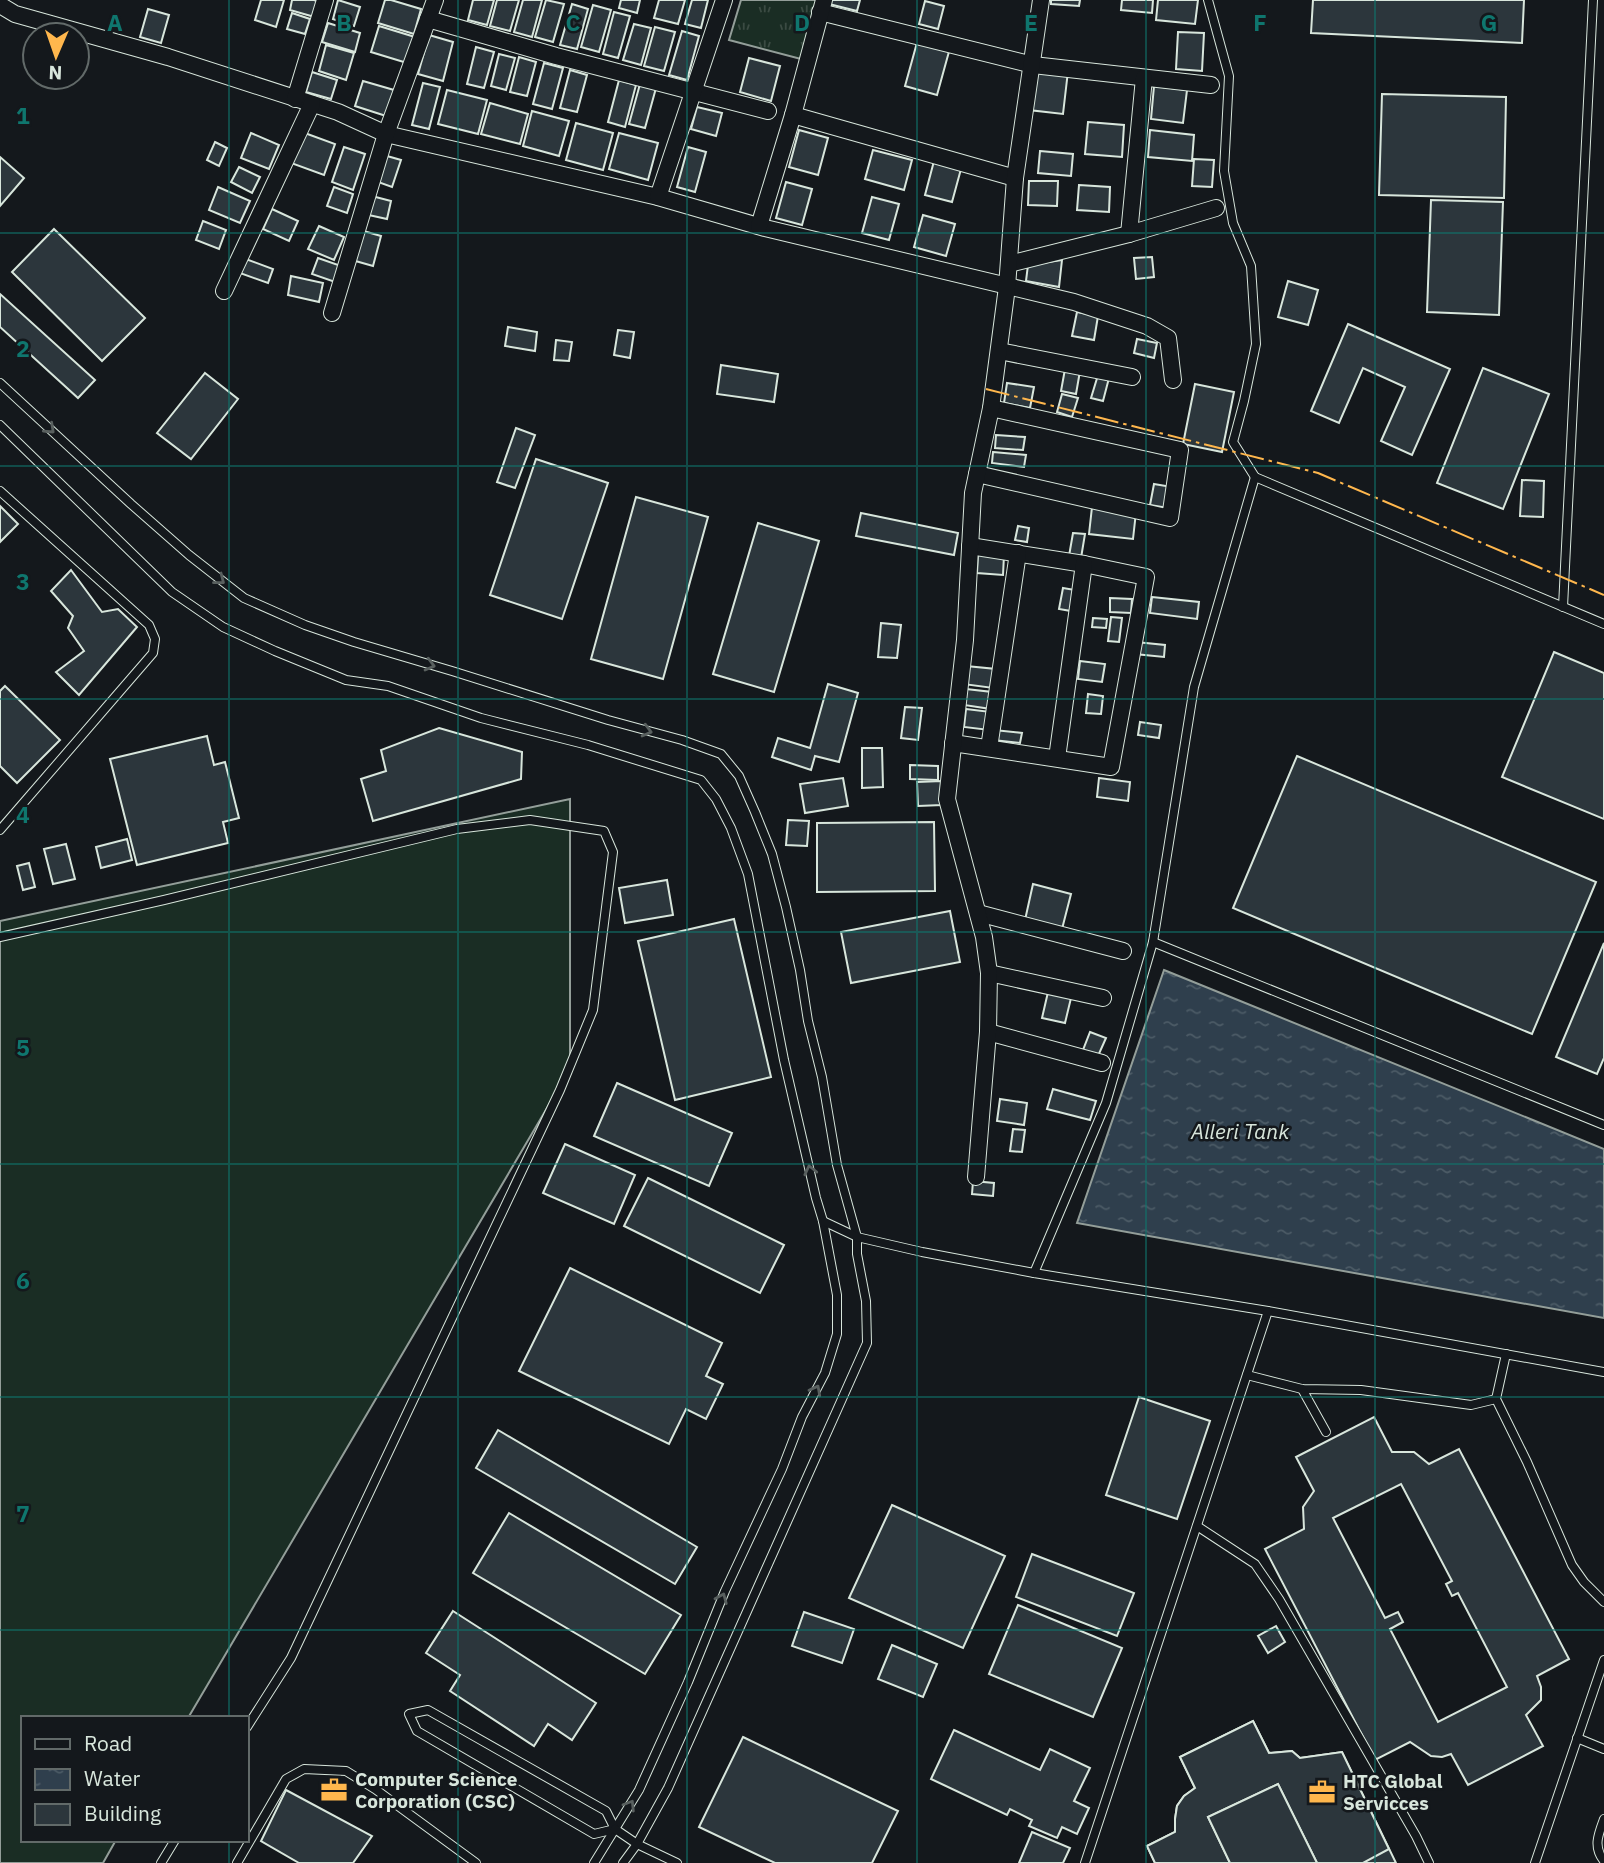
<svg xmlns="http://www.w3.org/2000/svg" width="1604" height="1863" viewBox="0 0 1604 1863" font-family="'IBM Plex Sans',sans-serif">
  <defs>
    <pattern id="park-tufts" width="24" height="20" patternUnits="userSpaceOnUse" patternTransform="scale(1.75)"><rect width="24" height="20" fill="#1a2d24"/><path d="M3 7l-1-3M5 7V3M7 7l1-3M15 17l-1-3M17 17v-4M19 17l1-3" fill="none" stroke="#3b4b43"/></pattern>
    <pattern id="water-ripples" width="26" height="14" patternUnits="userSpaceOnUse" patternTransform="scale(1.75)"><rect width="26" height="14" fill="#2f3f4d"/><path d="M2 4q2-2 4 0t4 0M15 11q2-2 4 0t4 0" fill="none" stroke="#4c5b66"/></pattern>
  </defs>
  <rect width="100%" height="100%" fill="#14181c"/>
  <polygon fill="#1a2d24" stroke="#939e99" stroke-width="2" points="570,799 570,1069 188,1718 23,1718 23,1840 116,1840 103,1863 0,1863 0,921"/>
  <polygon fill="url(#park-tufts)" stroke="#939e99" stroke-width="2" points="741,0 817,0 801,59 729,40"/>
  <polygon fill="url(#water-ripples)" stroke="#939e99" stroke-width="2" points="1164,970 1604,1149 1604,1318 1077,1223"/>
  <g fill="#2c363c" stroke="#d8e6dc" stroke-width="2" fill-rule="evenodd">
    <polygon points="261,0 284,0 276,27 255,20"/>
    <polygon points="292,0 314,0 323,3 318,18 290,10"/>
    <polygon points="338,0 360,7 354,26 333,19"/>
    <polygon points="385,0 391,0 421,9 414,34 378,23"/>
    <polygon points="473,0 494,0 487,25 468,20"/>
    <polygon points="497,0 519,0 510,31 490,26"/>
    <polygon points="523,0 542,0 532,37 514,32"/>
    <polygon points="546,0 564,4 553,42 535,37"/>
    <polygon points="621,0 640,0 637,13 619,8"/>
    <polygon points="659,0 685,0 678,24 654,18"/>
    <polygon points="692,0 708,0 701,28 685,24"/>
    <polygon points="830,0 860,0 857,11 829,4"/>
    <polygon points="1051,0 1080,0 1079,6 1051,4"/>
    <polygon points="1122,0 1153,0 1152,13 1121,10"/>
    <polygon points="1158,0 1198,0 1195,24 1156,20"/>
    <polygon points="1313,0 1524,0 1522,43 1311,33"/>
    <polygon points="925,1 944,6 938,29 919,24"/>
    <polygon points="572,4 588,9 577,49 560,45"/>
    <polygon points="593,5 611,10 599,52 581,47"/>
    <polygon points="148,9 169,15 161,43 140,37"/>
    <polygon points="614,12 630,16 618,58 603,54"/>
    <polygon points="292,13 310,19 305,34 287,29"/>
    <polygon points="328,23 360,33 355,52 322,42"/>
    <polygon points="634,24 651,28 641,65 623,60"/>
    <polygon points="379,26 415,37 407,63 371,52"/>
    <polygon points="655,27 675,32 664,71 644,66"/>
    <polygon points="682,31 699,36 687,80 669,75"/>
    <polygon points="1178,32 1204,33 1202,71 1176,69"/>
    <polygon points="429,35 453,42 443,81 418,74"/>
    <polygon points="918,39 950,48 937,95 905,86"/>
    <polygon points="326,45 354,53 346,80 319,71"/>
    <polygon points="476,47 494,52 484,88 467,84"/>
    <polygon points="499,54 515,58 506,90 491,86"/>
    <polygon points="519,57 536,62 527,96 510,92"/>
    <polygon points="749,58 780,66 771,101 740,92"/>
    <polygon points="544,63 563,68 552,109 533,104"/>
    <polygon points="1034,68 1068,71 1063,114 1029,110"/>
    <polygon points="570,70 587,75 577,112 560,108"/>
    <polygon points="312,72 337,80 331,99 306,92"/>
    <polygon points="619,80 636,85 625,127 608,122"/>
    <polygon points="363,81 394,90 386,116 355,106"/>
    <polygon points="423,83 440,87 429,129 412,125"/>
    <polygon points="640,84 656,88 645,128 629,124"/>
    <polygon points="1154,86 1187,90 1183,123 1151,119"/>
    <polygon points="447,90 487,100 478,134 438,124"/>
    <polygon points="1382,94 1506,97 1504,198 1379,195"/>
    <polygon points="490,103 528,114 520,144 481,134"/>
    <polygon points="697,107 722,113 716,136 691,129"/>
    <polygon points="532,111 569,121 559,156 523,146"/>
    <polygon points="1088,122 1124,125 1122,157 1085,154"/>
    <polygon points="576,123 613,133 603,170 566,160"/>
    <polygon points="799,130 828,138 818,175 789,167"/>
    <polygon points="1150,130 1194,135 1192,161 1148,157"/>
    <polygon points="302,132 335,144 324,175 291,163"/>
    <polygon points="251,133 279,145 269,169 241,158"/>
    <polygon points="619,133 658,143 648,180 609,169"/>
    <polygon points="215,142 227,148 219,166 207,160"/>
    <polygon points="344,147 365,154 353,190 332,182"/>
    <polygon points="688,147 706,152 695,192 677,187"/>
    <polygon points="873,150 912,160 904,190 865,179"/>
    <polygon points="1040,151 1073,154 1071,176 1038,173"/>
    <polygon points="387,156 401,160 392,187 378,182"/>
    <polygon points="0,157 24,178 0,206"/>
    <polygon points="1194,159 1214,160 1212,187 1192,186"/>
    <polygon points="934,161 961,169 952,202 925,195"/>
    <polygon points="239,167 260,177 252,193 231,182"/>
    <polygon points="1029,181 1058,181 1057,206 1028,205"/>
    <polygon points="786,182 812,189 802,225 776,218"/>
    <polygon points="1079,185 1110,187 1109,212 1077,210"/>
    <polygon points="218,187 250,201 240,223 209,210"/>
    <polygon points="334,187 353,194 347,213 327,206"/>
    <polygon points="368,195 391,201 387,219 364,214"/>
    <polygon points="872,197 899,204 889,240 862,233"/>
    <polygon points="1431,200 1503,202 1499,315 1427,312"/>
    <polygon points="272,209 298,221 289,241 263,229"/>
    <polygon points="923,215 955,224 946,256 914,247"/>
    <polygon points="203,221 226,230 219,249 196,240"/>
    <polygon points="319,226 344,237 334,260 308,249"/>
    <polygon points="54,229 145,318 102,361 12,272"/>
    <polygon points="360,230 381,236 373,266 352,260"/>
    <polygon points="1152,257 1154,277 1136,279 1134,258"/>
    <polygon points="243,258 273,269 268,283 237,272"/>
    <polygon points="318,258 344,267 338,283 312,274"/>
    <polygon points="1062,260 1059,287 1026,281 1028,265"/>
    <polygon points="291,276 323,283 319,302 288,295"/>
    <polygon points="1288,281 1318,290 1308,325 1278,317"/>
    <polygon points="0,294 95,380 78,398 0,327"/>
    <polygon points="1077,312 1098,316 1094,340 1072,336"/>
    <polygon points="1348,324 1450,369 1412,455 1381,441 1405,387 1363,368 1339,423 1311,411"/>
    <polygon points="508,327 537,332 535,351 505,346"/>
    <polygon points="618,330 634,332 630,358 614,355"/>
    <polygon points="1137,339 1157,343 1154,358 1134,353"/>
    <polygon points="556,340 572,342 569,361 554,360"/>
    <polygon points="721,365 778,374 774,402 717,394"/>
    <polygon points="1483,368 1549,394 1503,509 1437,483"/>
    <polygon points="1065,369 1080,371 1076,394 1061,391"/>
    <polygon points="205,373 238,399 191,459 157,433"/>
    <polygon points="1098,375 1109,378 1103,401 1091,398"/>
    <polygon points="1007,383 1034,387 1030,408 1004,403"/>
    <polygon points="1195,384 1234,392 1222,452 1183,444"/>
    <polygon points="1062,394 1078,398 1072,417 1057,412"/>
    <polygon points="516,428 535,435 515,488 497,482"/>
    <polygon points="996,435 1025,437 1023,450 995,448"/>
    <polygon points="993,452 1026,455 1024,467 992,463"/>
    <polygon points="536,459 608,483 562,619 490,595"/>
    <polygon points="1522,480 1544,481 1543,517 1520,516"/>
    <polygon points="1154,484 1172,487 1168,508 1150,505"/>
    <polygon points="636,497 708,517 663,679 591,659"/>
    <polygon points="0,506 18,524 0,542"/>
    <polygon points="1092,507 1136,512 1133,539 1089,534"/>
    <polygon points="861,513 958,533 954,555 856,536"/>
    <polygon points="758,523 819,541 774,692 713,674"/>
    <polygon points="1018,526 1029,528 1027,542 1015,540"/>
    <polygon points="1073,533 1085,534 1081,558 1069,556"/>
    <polygon points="978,554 1004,555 1003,575 977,573"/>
    <polygon points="71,570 102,612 118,609 137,627 79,695 56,672 84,651 68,628 73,616 51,591"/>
    <polygon points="1063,588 1075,590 1071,611 1059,609"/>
    <polygon points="1152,597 1199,602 1197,619 1150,613"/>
    <polygon points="1110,598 1132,599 1131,613 1110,612"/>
    <polygon points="1111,617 1122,618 1119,642 1108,641"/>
    <polygon points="1093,618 1107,619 1106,628 1092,627"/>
    <polygon points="881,623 901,625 897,658 878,657"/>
    <polygon points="1136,642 1165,645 1164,657 1135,654"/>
    <polygon points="1554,652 1604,673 1604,819 1502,777"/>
    <polygon points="1080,661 1105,664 1102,682 1078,679"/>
    <polygon points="966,666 996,669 993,688 963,684"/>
    <polygon points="828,684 858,693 839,762 815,756 811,770 772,757 778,738 810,748"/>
    <polygon points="5,686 60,740 17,783 0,766 0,691"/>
    <polygon points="966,689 992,692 991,709 964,705"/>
    <polygon points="1088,694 1103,696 1101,714 1086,713"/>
    <polygon points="905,707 922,708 918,740 901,738"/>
    <polygon points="966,709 991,712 989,730 964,727"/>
    <polygon points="1140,722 1161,725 1159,738 1138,735"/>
    <polygon points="439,728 522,752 521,779 373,821 361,779 386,771 381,750"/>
    <polygon points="994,730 1022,733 1020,743 993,740"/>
    <polygon points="207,736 214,765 225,762 239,818 223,822 228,843 137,865 110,759"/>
    <polygon points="862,748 882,748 883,787 862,788"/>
    <polygon points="1297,756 1596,882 1532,1034 1233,908"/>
    <polygon points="910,765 938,766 938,780 910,779"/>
    <polygon points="843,778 848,806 805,813 800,784"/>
    <polygon points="1099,778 1130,782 1128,801 1097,797"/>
    <polygon points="942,781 942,805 918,806 917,782"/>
    <polygon points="788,820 809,821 807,846 786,845"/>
    <polygon points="934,822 935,891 817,892 817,823"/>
    <polygon points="127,839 132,860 101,868 96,847"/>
    <polygon points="66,844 75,879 53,884 44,849"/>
    <polygon points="29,863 35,887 23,890 17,866"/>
    <polygon points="667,880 673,915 625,923 619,888"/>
    <polygon points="1033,884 1071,894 1062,929 1025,920"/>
    <polygon points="950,911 960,962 851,983 841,932"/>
    <polygon points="734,919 771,1077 675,1100 638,941"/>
    <polygon points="1604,943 1604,1058 1597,1074 1556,1057"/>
    <polygon points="1048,992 1071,998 1065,1023 1042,1018"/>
    <polygon points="1090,1032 1106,1038 1098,1056 1083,1050"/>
    <polygon points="617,1083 732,1133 709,1186 594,1136"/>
    <polygon points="1053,1089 1096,1101 1090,1120 1047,1109"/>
    <polygon points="1000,1099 1027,1103 1024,1125 997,1121"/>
    <polygon points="1013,1129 1025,1130 1022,1152 1010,1151"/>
    <polygon points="565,1144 635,1175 614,1224 543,1193"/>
    <polygon points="648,1178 784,1245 760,1293 624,1226"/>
    <polygon points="973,1181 994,1183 993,1196 972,1194"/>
    <polygon points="570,1268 722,1343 706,1376 723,1384 706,1419 686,1409 669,1444 519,1371"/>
    <polygon points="1139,1397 1210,1421 1177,1519 1106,1495"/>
    <path d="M1374,1417l18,35h22l15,12 30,-15 110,210 -32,17 4,11v13l-15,15 17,31 -75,39 -17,-31 -9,3 -11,-1 -21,-14 -35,18 -110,-211 39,-20 -1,-22 11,-16 -18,-34zM1401,1484l51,97 -6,3 6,12 6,-3 49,94 -69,35 -48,-93 13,-7 -5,-10 -13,6 -52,-100z"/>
    <polygon points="498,1430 697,1547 675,1584 476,1468"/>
    <polygon points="892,1505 1005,1556 963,1648 849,1598"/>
    <polygon points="509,1513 681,1615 645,1674 473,1573"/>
    <polygon points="1032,1554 1134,1593 1117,1636 1016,1597"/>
    <polygon points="1018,1605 1122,1648 1093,1717 989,1674"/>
    <polygon points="453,1611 596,1703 572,1740 548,1724 534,1746 450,1691 460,1675 426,1653"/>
    <polygon points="804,1612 854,1629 842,1663 792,1646"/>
    <polygon points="1276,1626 1285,1642 1268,1653 1258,1636"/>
    <polygon points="892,1645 937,1664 923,1697 878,1679"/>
    <polygon points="1253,1721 1269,1753 1292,1751 1300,1758 1342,1752 1396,1863 1317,1863 1278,1784 1208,1817 1230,1863 1155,1863 1147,1846 1175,1832 1175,1819 1177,1806 1184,1796 1195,1788 1180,1757"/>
    <polygon points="1253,1721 1269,1753 1292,1751 1300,1758 1342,1752 1389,1849 1363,1863 1317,1863 1278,1784 1208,1817 1230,1863 1155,1863 1147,1846 1175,1832 1175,1819 1177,1806 1184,1796 1195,1788 1180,1757"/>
    <polygon points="954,1730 1040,1770 1050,1749 1090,1768 1074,1801 1089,1808 1077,1834 1062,1827 1057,1838 1029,1826 1032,1820 1010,1809 1007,1815 931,1779"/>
    <polygon points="743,1737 898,1811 872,1863 775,1863 699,1827"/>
    <polygon points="1278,1784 1317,1863 1230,1863 1208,1817"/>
    <polygon points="286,1790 372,1836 353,1863 299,1863 261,1841"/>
    <polygon points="1032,1832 1070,1848 1063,1863 1019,1863"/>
  </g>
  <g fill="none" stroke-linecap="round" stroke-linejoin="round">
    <g stroke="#d8e6dc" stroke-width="10">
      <g id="service">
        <polyline points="1208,0 1229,76 1224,171 1233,223 1251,266 1256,344 1244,401 1233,442 1255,477"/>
        <polyline points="0,383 131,504 189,555 244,598 305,625 354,642 452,671 608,720 682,740 721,754 739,776 755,812 772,854 786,907 800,970 808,1021 822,1077 837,1165 857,1237 857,1254 866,1301 867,1343 668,1788 637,1844 623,1863"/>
        <polyline points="0,425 172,592 223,627 275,651 346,680 388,686 481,718 588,745 701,780 716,799 731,828 748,874 784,1060 816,1198 823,1221 837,1295 837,1334 825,1373 802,1417 782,1469 725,1591 688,1682 639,1790 594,1863"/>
        <polyline points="0,491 149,625 155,639 153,653 0,830"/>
        <polyline points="1563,607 1593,0"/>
        <polyline points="0,937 164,900 457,829 530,820 604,831 613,852 593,1010 560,1090 291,1658 247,1727"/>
        <polyline points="1153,942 1604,1125"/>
        <polyline points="823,1221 857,1237 922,1252 1034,1273 1268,1311 1604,1372"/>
        <polyline points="1034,1273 1106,1103 1153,942 1194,687 1255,477 1604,624"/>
        <polyline points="1506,1354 1496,1399 1527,1462 1572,1565 1584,1582 1604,1602"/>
        <polyline points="1247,1375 1302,1389 1361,1390 1471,1405 1496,1399"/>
        <polyline points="1302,1389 1326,1432"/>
        <polyline points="1197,1526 1255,1564 1279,1599 1416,1836 1429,1863"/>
        <polygon points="428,1710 606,1811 615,1829 594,1834 417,1731 409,1714"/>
        <polyline points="1577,1738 1604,1749"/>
        <path d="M1604,1819c-6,16 -11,28 0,42"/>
        <polyline points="615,1829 637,1844 677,1863"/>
        <polyline points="161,1863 175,1840"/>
        <polyline points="237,1863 286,1779 304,1769 346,1771 375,1789 476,1863"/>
        <polyline points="1085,1863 1268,1311"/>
        <polyline points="1535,1863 1604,1660"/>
      </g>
    </g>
    <g stroke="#d8e6dc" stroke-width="18">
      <g id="minor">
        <polyline points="0,5 15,14 168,57 338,112 386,134 658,197 765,228 1074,302 1147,326 1168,338 1173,380"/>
        <polyline points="820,12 1033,65 1211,85"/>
        <polyline points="428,19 556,56 768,111"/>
        <polyline points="295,99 325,0"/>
        <polyline points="793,115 1015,178"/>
        <polyline points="658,197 724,0"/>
        <polyline points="759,226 793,115 824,0"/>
        <polyline points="1129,234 1144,78"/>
        <polyline points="1009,264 1129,234 1216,208"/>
        <polyline points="224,291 312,104"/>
        <polyline points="332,313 386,134 435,0"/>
        <polyline points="999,351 1132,377"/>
        <polyline points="977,474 1170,518 1180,450 991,408"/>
        <polyline points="953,743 1111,767 1146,577 1084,564 970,546"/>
        <polyline points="989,748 1018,553"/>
        <polyline points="1057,758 1084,564"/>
        <polyline points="978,913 1123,951"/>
        <polyline points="989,973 1103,998"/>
        <polyline points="988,1032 1102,1063"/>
        <polyline points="976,1177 988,1032 989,973 984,937 947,799 965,640 973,493 991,408 1007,287 1015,178 1041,0"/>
      </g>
    </g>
    <use href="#service" stroke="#14181c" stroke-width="8"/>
    <use href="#minor" stroke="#14181c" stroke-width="16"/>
    <polyline stroke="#ffb74d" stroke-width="2" stroke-dasharray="24 5 3.5 5" stroke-linecap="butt" points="986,389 1318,473 1604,595"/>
  </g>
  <defs><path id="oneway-chevron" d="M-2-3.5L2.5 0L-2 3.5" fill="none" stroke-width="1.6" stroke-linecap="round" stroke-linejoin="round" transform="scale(1.75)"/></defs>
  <g stroke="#59605f">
    <use href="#oneway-chevron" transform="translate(50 429) rotate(43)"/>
    <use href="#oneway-chevron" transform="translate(220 580) rotate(38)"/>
    <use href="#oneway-chevron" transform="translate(430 665) rotate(15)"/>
    <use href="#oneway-chevron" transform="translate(647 731) rotate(15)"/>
    <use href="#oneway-chevron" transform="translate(810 1170) rotate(-103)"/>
    <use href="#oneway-chevron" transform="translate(816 1390) rotate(-62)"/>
    <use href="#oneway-chevron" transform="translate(722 1598) rotate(-67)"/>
    <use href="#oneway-chevron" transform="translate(630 1805) rotate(-58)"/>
  </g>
  <path fill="none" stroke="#0f766e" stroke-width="2" stroke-opacity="0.55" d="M229,0v1718M458,0v1863M687,0v1863M917,0v1863M1146,0v1863M1375,0v1863M0,233h1604M0,466h1604M0,699h1604M0,932h1604M0,1164h1604M0,1397h1604M0,1630h1604M229,1840v23"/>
  <defs>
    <g id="office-bare" transform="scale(2.1)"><path d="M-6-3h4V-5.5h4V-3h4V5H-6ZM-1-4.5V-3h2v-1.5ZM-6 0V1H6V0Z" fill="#ffb74d" stroke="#14181c" stroke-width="2.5" paint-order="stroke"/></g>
  </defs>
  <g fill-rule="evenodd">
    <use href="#office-bare" x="334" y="1790"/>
    <use href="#office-bare" x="1322" y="1792"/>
  </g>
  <g text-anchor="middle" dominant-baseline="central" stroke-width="5" stroke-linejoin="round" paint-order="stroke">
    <g font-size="19" font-weight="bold" fill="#d8e6dc" stroke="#14181c" text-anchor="start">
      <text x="355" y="1779">Computer Science<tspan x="355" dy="22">Corporation (CSC)</tspan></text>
      <text x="1343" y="1781">HTC Global<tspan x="1343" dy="22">Servicces</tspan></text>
    </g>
    <g font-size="21" font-style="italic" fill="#d8e6dc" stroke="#14181c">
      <text x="1240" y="1131">Alleri Tank</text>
    </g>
  </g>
  <g font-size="23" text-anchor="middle" font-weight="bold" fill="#0f766e" stroke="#14181c" stroke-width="5" stroke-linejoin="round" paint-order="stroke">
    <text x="115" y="31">A</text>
    <text x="344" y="31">B</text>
    <text x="573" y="31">C</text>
    <text x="802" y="31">D</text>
    <text x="1031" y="31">E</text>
    <text x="1260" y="31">F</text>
    <text x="1489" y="31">G</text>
    <text x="23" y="124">1</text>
    <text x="23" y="357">2</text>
    <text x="23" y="590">3</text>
    <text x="23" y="823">4</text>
    <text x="23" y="1056">5</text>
    <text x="23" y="1289">6</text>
    <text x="23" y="1522">7</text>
  </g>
  <rect x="21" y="1716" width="228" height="126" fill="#14181c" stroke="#626a69" stroke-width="2"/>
  <rect x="35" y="1739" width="35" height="10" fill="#14181c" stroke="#626a69" stroke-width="2"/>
  <text x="84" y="1751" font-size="21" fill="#d8e6dc">Road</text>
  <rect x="35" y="1769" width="35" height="21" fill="url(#water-ripples)" stroke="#626a69" stroke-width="2"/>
  <text x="84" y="1786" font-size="21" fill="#d8e6dc">Water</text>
  <rect x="35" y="1804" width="35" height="21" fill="#2c363c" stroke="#626a69" stroke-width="2"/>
  <text x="84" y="1821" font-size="21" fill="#d8e6dc">Building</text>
  <g transform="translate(56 56) rotate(182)"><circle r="33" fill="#14181c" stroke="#626a69" stroke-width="2"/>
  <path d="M0-5L12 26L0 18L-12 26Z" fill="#ffb74d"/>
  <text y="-10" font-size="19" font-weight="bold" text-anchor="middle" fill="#d8e6dc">N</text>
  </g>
</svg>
